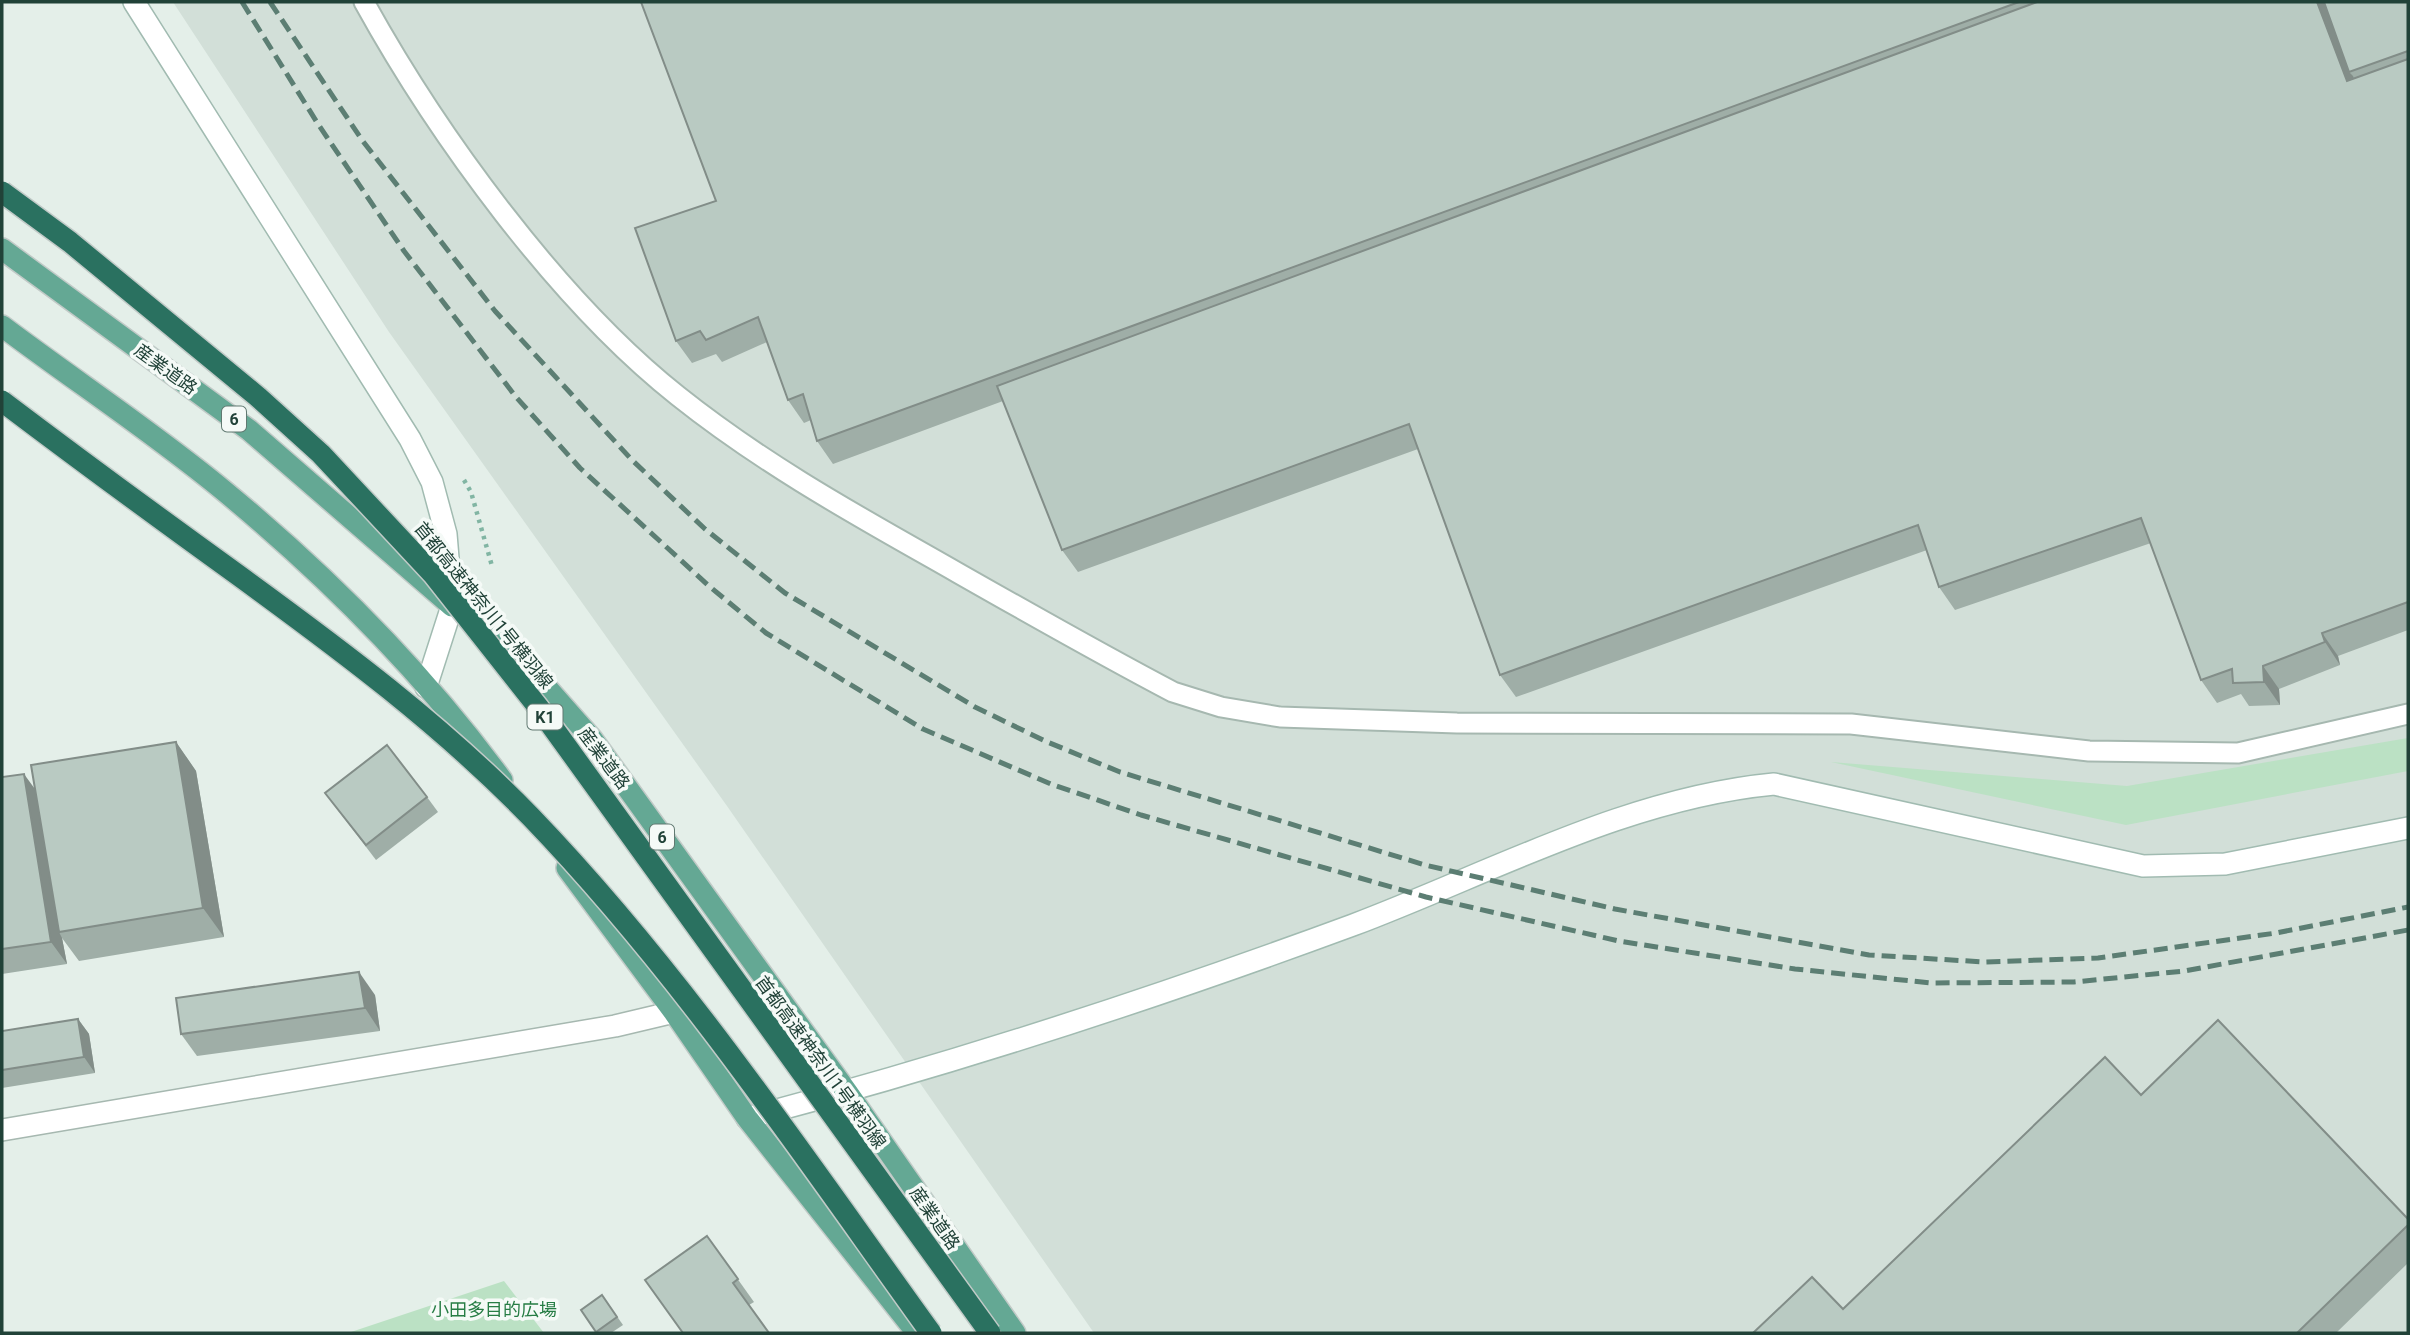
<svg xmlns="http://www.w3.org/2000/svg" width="2410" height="1335" viewBox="0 0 2410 1335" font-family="Roboto,'Noto Sans JP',sans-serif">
  <rect width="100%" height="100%" fill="#e4efe9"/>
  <polygon fill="#d2dfd8" points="173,2 2408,2 2408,1333 1094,1333 727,806 389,332"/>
  <g fill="#bbe1c4">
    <polygon points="2408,738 2408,771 2126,825 1831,762 2127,786"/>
    <polygon points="504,1281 544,1333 348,1333"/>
  </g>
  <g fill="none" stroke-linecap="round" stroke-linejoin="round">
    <g stroke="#a6b8b0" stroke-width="23">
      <path id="lane" d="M364,2c74,134 194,299 314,394 79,63 165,112 252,161 81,46 161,92 243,135l48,15 59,10 177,6 394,1 238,27 149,2 170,-39"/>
    </g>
    <g stroke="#a6b8b0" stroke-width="24">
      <polyline id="street" points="2,1130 615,1026 674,1012"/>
    </g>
    <g stroke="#a1bbb1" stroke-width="24">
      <g id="secondary">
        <polyline points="134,2 410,439 432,482 446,534 452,606 426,687"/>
        <path d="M747,1118c204,-53 408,-120 606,-193 138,-52 273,-127 421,-141l369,82 82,-2 183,-36"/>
      </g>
    </g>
    <g stroke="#c1cac7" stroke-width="24">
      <g id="primary">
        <polyline points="2,249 249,430 452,606"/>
        <path d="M2,326c73,55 151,106 221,164 103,85 200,182 279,290"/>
        <polyline points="486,633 532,671 592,739 847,1092 1015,1333"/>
        <polyline points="567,868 674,1012 747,1118 917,1333"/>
      </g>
    </g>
    <polyline stroke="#81b5a3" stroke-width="4.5" stroke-dasharray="3.5 5" stroke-linecap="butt" points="464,480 471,492 492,566"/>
    <use href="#lane" stroke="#fff" stroke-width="19"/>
    <use href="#street" stroke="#fff" stroke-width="21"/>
    <use href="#secondary" stroke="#fff" stroke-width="21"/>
    <use href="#primary" stroke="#64a894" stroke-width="21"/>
    <g stroke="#5c7e73" stroke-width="5" stroke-dasharray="14 7" stroke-linecap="butt">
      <polyline points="242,2 318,124 404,251 516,397 580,468 709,586 766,633 923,729 1051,784 1141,815 1426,897 1619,941 1795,969 1931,983 2074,982 2184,971 2408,930"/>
      <polyline points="270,2 362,140 495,311 632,460 705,529 785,593 975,707 1045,741 1120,772 1425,865 1615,909 1869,955 1985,962 2098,958 2276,933 2408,907"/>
    </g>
    <g stroke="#c1cac7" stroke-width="24" stroke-linecap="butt">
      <g id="highway-bridge">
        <polyline points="2,192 70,242 258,397 321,454 433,574 538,707 990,1333"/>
        <path d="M2,401c78,59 157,117 236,174 103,75 204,150 293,242 151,157 273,340 400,516"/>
      </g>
    </g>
    <use href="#highway-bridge" stroke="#2a7160" stroke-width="21"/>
  </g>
  <g fill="#9faea7">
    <polygon points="641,2 2408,2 2408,630 2338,656 2340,665 2279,689 2280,705 2249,706 2241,694 2217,703 2201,680 2151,543 1955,610 1939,587 1927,550 1516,697 1500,675 1418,449 1078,572 1062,550 1003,401 833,464 817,441 811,420 804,423 788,400 767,342 722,362 716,354 692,363 676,341 716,201"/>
    <polygon points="176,742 196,771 224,937 79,961 62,938 67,964 2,974 2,777 35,790"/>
    <polygon points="325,793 427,797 438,812 376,860"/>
    <polygon points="375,995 380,1031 197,1056 181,1034"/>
    <polygon points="78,1019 89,1034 95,1073 2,1088 2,1031"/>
    <polygon points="2141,1095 2408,1219 2408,1263 2336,1333 1753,1333 1843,1309"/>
    <polygon points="707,1236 754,1302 749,1305 682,1333"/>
    <polygon points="602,1295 623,1325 611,1333 597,1333 581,1310"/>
  </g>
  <g fill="#828d88">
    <polygon points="2317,2 2325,2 2349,72 2353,76 2363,103 2347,81"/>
    <polygon points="2322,633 2338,656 2340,665 2325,642"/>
    <polygon points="2263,666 2279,689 2280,705 2264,682"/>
    <polygon points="176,742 196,771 224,937 203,908"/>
    <polygon points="24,774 40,796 59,932 62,938 67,964 51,942"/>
    <polygon points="359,972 375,995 380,1031 365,1008"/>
    <polygon points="78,1019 89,1034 95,1073 84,1057"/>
  </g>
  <g fill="#b9cac2" stroke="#828d88" stroke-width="2">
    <polygon points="641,2 2019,2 817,441 803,394 788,400 758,317 706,340 700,331 676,341 635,228 716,201"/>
    <polygon points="2037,2 2317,2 2347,81 2408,59 2408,602 2322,633 2325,642 2263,666 2264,682 2233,683 2232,669 2201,680 2141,518 1939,587 1918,525 1500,675 1409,424 1062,550 997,386"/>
    <polygon points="2324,2 2408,2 2408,51 2349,72"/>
    <polygon points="176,742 203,908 59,932 31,765"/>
    <polygon points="387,745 427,797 366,845 325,793"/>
    <polygon points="24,774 51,942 2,949 2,777"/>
    <polygon points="359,972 365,1008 181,1034 176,998"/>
    <polygon points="78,1019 84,1057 2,1070 2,1031"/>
    <polygon points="2218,1020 2408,1219 2408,1225 2297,1333 1753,1333 1812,1277 1843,1309 2105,1057 2141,1095"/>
    <polygon points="707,1236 738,1279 733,1283 769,1333 683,1333 645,1280"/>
    <polygon points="602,1295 617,1317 596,1332 581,1310"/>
  </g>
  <g text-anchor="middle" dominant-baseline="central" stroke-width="7" stroke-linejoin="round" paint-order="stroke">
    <g fill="#f5faf7" stroke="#617971" stroke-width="2">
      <rect x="222" y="406.5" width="24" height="25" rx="5"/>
      <rect x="527.5" y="704.5" width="35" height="25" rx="5"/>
      <rect x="650" y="824.5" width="24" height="25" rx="5"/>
    </g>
    <g font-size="16" font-weight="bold" fill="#214238">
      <text x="234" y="419">6</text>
      <text x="545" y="717">K1</text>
      <text x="662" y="837">6</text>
    </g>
    <g font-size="18" fill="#214238" stroke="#f5faf7">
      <text transform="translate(166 369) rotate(36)">産業道路</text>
      <text transform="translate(484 605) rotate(51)">首都高速神奈川1号横羽線</text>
      <text transform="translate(604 758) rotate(53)">産業道路</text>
      <text transform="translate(821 1062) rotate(54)">首都高速神奈川1号横羽線</text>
      <text transform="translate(935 1218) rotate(55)">産業道路</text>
    </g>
    <g font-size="18" fill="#277d45" stroke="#f5faf7">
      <text x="494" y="1309">小田多目的広場</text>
    </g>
  </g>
  <rect width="2410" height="1335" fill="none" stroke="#214238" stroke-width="7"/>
</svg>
